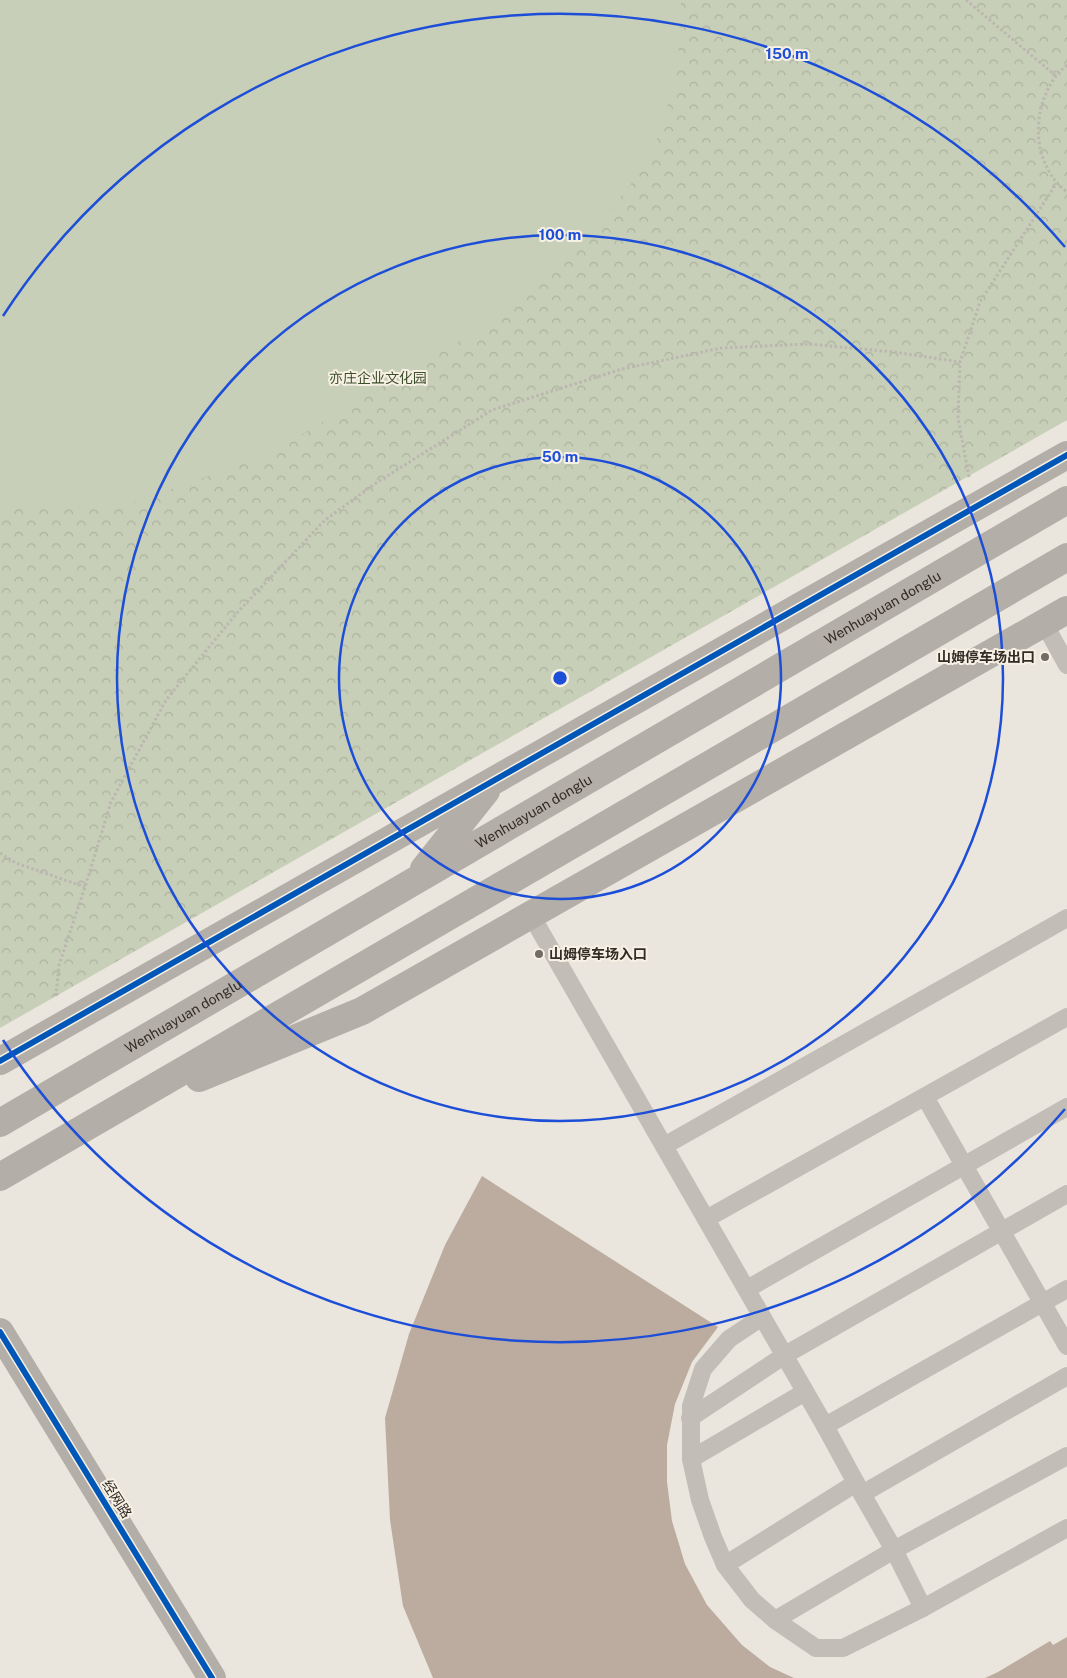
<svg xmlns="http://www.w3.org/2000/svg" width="1067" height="1678" viewBox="0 0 1067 1678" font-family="'Public Sans','Noto Sans SC',sans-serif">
  <defs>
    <pattern id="forest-crowns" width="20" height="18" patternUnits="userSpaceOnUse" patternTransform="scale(1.25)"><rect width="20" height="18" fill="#c8cfb8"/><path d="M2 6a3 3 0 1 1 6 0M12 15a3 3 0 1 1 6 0" fill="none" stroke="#acb29e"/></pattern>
  </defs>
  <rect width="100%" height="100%" fill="#eae6dd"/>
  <polygon fill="url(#forest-crowns)" points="0,0 1067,0 1067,420 0,1028"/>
  <polygon fill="#c8cfb8" points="0,0 681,0 677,75 651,159 587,238 511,311 265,456 127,505 0,503"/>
  <g fill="#bcac9f">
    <polygon points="482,1176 718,1327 692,1362 675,1404 667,1445 667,1482 672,1521 685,1564 707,1605 742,1645 770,1667 794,1678 433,1678 403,1606 390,1520 385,1418 409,1334 445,1245"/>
    <polygon points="1067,1637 1067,1678 985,1678 998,1672 1050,1641 1053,1645"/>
  </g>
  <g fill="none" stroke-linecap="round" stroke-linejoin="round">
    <g stroke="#bbb6b0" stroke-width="3" stroke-dasharray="2.5 2.5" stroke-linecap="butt">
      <polyline points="966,0 1056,76"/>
      <path d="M1067,65c-4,4 -8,7 -11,11 -26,35 -24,89 11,116"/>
      <polyline points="969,477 958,418 960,362 980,302 1056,184"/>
      <polyline points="0,853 16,863 85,887"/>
      <polyline points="56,996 59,965 85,887 111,802 166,700 236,614 325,520 376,483 492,410 622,369 721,348 808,344 894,352 960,362"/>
    </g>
    <g stroke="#c2bdb7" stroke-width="18">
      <polyline points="1044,623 1067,665"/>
      <polyline points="531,915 825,1426 862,1494 1067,1376"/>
      <polyline points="925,1097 1067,1346"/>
      <polyline points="664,1146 1067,918"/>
      <polyline points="706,1219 1067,1017"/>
      <polyline points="747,1289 1067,1107"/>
      <polyline points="762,1317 729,1339 703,1369 691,1406 691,1459 700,1500 713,1537 725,1565 752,1600 775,1620 816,1648 843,1648 923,1608"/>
      <polyline points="690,1418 785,1355 1067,1194"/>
      <polyline points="825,1426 1067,1289"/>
      <polyline points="691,1459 805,1392"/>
      <polyline points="862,1494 894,1550 1067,1456"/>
      <polyline points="725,1565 856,1483"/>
      <polyline points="775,1620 894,1550 923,1608 1067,1528"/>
    </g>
    <g stroke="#b3aea7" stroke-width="28">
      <polyline points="424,869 486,791"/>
      <polyline points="0,1061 1067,455"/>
      <polyline points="199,1078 362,1011 1067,610"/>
      <path id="s1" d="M0,1123l1067,-623"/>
      <polyline points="0,1177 1067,557"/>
      <polyline points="0,1332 212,1678"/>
    </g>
    <g stroke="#f7f0e4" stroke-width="9">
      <g id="cycleway">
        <polyline points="0,1061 1067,455"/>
        <polyline points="0,1332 212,1678"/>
      </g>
    </g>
    <use href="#cycleway" stroke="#0057b8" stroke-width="6"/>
  </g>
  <g fill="none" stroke="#1d4ed8" stroke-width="2.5">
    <circle cx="560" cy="678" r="221"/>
    <circle cx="560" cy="678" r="443"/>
    <path d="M1065 1109A664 664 0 0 1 3 1040M3 316A664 664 0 0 1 1065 247"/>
  </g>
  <g fill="#726c66" stroke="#f7f0e4" stroke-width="2">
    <circle cx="1045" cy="657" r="5"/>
    <circle cx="539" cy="954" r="5"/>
  </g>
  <g text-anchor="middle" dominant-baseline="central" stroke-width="4" stroke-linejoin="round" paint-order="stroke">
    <g font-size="14" fill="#3d4e2b" stroke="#f7f0e4">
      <text x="378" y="378">亦庄企业文化园</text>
    </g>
    <g font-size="14" fill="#322b26" stroke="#f7f0e4">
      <text stroke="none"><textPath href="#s1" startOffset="1022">Wenhuayuan donglu</textPath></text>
      <text stroke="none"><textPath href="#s1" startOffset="618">Wenhuayuan donglu</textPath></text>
      <text stroke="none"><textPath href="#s1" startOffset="212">Wenhuayuan donglu</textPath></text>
      <text transform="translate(117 1499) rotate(58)">经网路</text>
    </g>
    <g font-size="14" font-weight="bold" fill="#322b26" stroke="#f7f0e4" text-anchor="end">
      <text x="1035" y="657">山姆停车场出口</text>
      <text x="549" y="954" text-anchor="start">山姆停车场入口</text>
    </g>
  </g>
  <circle cx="560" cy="678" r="8" fill="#1d4ed8" stroke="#f7f0e4" stroke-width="2.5"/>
  <g font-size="15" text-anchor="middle" font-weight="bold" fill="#1d4ed8" stroke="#f7f0e4" stroke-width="4" stroke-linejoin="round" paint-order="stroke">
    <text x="787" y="59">150 m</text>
    <text x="560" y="240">100 m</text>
    <text x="560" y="462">50 m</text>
  </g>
</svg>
